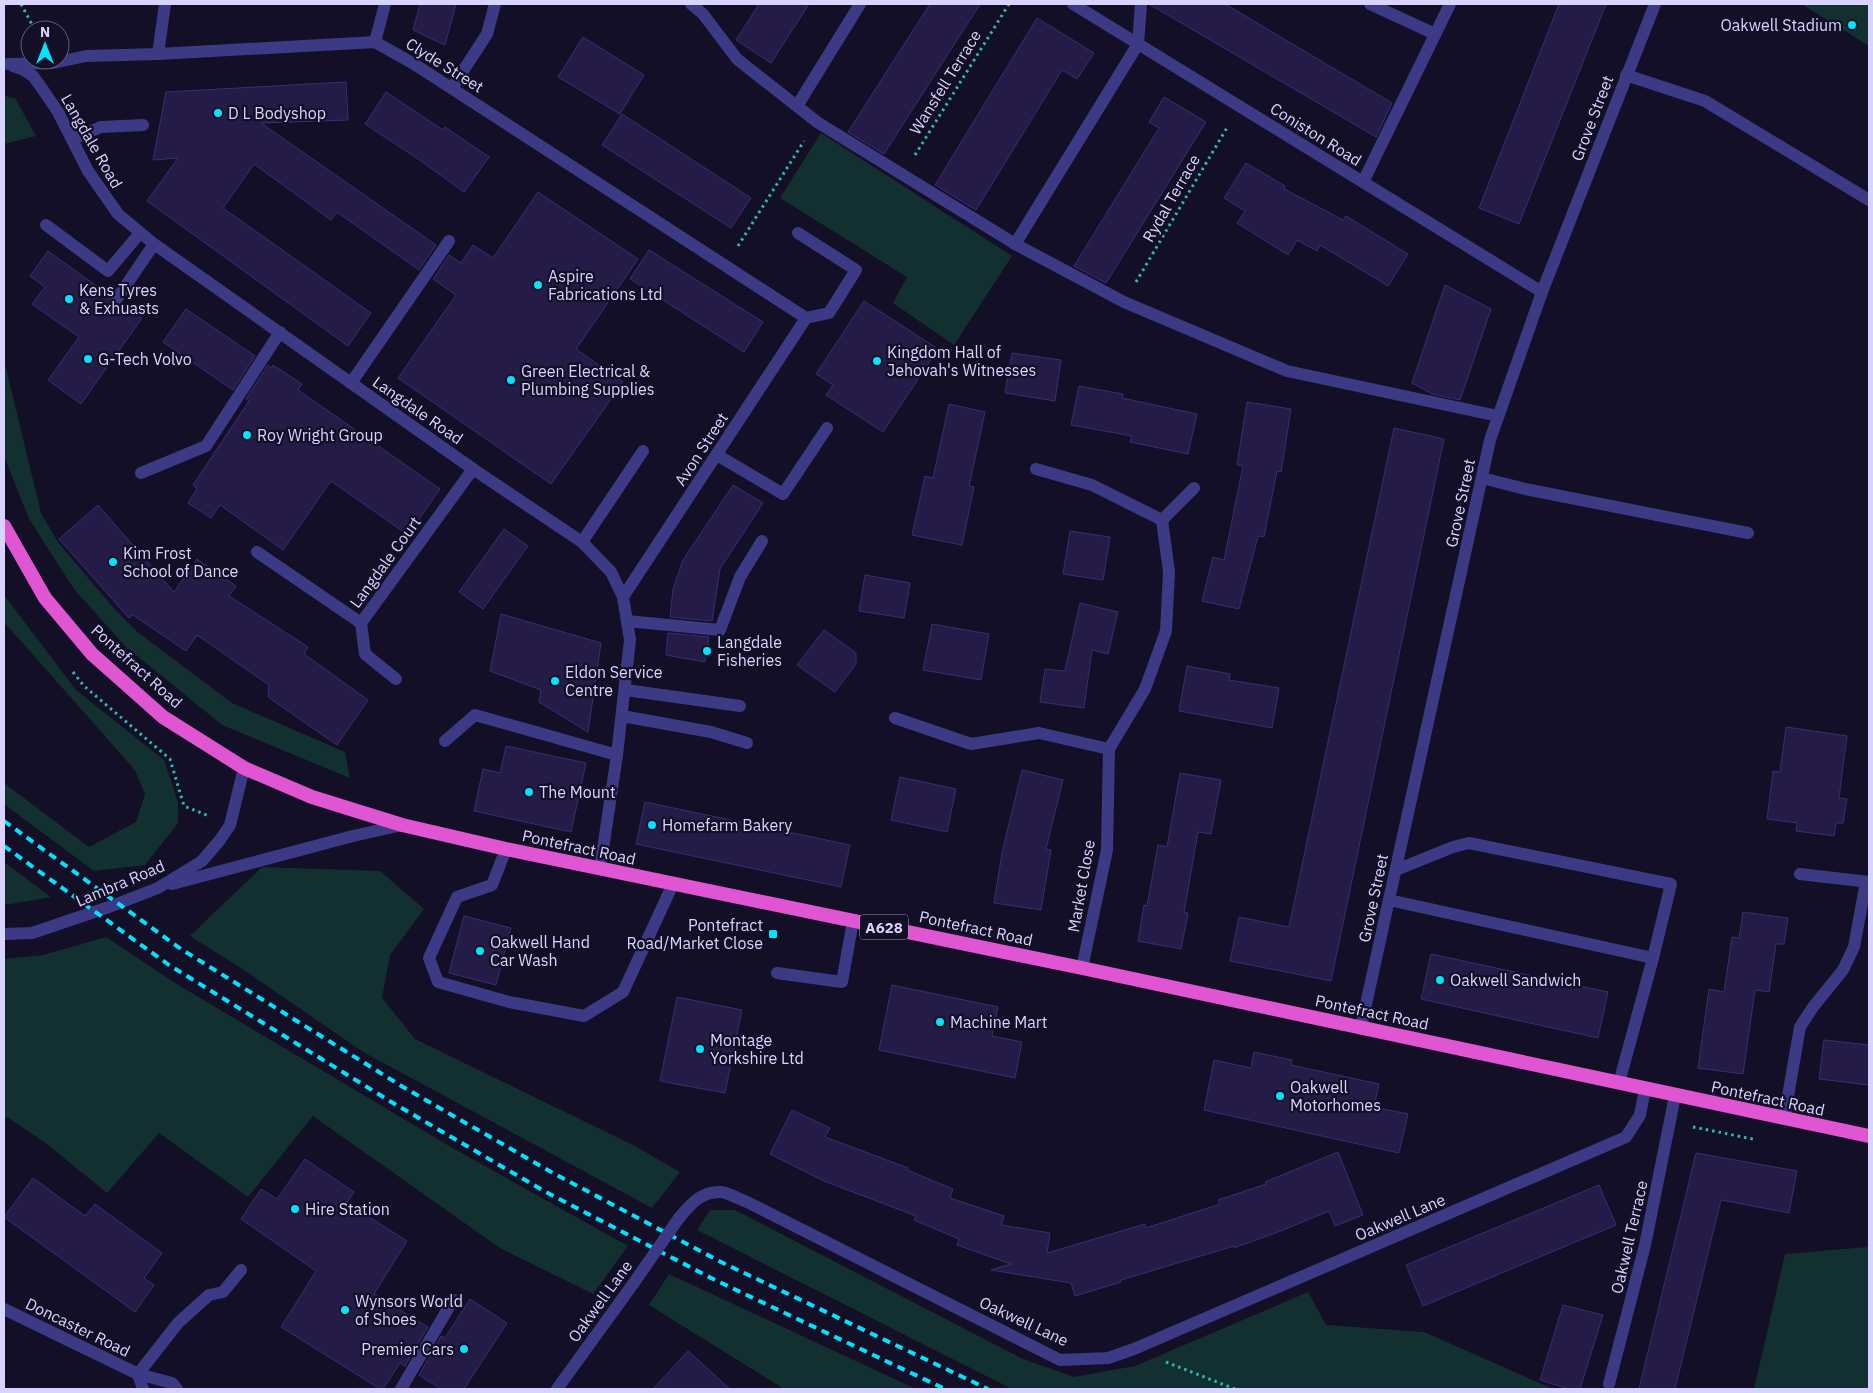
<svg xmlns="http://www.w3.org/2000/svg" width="1873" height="1393" viewBox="0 0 1873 1393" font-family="'IBM Plex Sans',sans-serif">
  <rect width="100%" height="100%" fill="#130f26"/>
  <g fill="#12302f">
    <polygon points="1801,4 1869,4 1869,46"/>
    <polygon points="4,96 15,98 36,136 4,144"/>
    <polygon points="821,133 1012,256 954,345 893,303 907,277 780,198"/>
    <polygon points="4,360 41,513 58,542 110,604 135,630 232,703 345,752 350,778 222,725 125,646 74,589 29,519 4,456"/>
    <polygon points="4,595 76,690 164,760 178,802 178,823 145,865 94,871 4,804 4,783 89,847 136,822 145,794 135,770 4,622"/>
    <polygon points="4,862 51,897 11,904 4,904"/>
    <polygon points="262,867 380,871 424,909 390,955 382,998 415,1039 635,1146 680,1172 652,1208 363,1052 244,970 190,936"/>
    <polygon points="106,937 175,983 451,1147 628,1246 593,1294 500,1248 313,1116 248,1197 159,1133 107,1193 47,1144 9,1118 4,1117 4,959 43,955"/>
    <polygon points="710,1210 735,1210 1023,1359 1074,1377 1135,1366 1308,1292 1326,1325 1424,1332 1553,1389 1012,1389 697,1230"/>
    <polygon points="1869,1236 1869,1389 1754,1389 1785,1254 1867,1247"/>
    <polygon points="669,1274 916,1389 784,1389 649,1305"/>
  </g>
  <g fill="#241b47" stroke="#3b2d73">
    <polygon points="420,4 456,4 445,45 413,30"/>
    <polygon points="759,4 809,4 771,63 736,40"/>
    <polygon points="930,4 980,4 884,154 848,132"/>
    <polygon points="1149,4 1225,4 1392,103 1376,137"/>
    <polygon points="1559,4 1606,4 1519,224 1479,208"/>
    <polygon points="1037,18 1094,53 1077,79 1062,70 976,210 935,185"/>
    <polygon points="583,37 644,75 620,114 558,77"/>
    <polygon points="346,82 348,120 261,123 436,245 419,270 337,212 331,220 254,164 223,208 371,313 348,346 147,201 178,158 153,160 166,92"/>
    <polygon points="386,92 443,130 445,127 489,157 464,192 421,161 365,124"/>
    <polygon points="1164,97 1206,122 1106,283 1074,266 1159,128 1149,122"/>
    <polygon points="622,114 751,198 731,228 602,145"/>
    <polygon points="1246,163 1285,186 1284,189 1343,220 1346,216 1408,254 1388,286 1320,245 1317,251 1297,240 1288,255 1237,223 1245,211 1224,198"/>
    <polygon points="538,192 638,259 576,349 623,382 551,484 398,378 456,295 433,279 449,255 461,263 473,245 493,258"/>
    <polygon points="649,250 763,322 744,352 630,279"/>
    <polygon points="48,251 109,295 108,300 111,306 116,308 123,305 142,318 81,404 48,380 79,337 32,304 45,287 30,276"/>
    <polygon points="1445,285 1491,309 1460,400 1432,394 1412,383"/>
    <polygon points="864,301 938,349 883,432 826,395 833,385 816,374"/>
    <polygon points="186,309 255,356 233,390 163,342"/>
    <polygon points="1012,353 1061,360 1055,401 1005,393"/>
    <polygon points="268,365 272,368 273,365 302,384 298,390 440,489 408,535 331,481 283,550 220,505 211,518 188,503 197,489 193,485 249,401 246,399"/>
    <polygon points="1079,386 1123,394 1122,398 1197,414 1188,454 1130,442 1132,436 1071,425"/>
    <polygon points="1247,402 1291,409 1281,472 1277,471 1264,537 1258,536 1239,609 1202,601 1213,557 1224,560 1243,466 1237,465"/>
    <polygon points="949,404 985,412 969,486 974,487 962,545 912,535 925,476 933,478"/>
    <polygon points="1394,428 1444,439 1331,981 1230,961 1239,917 1289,927"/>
    <polygon points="733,485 763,503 720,569 712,621 670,617 673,589 683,560"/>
    <polygon points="98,505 174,592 197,559 236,586 229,596 308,647 304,654 368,700 337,745 268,697 269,685 197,635 186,651 133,615 129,618 59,539"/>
    <polygon points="504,529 528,546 483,609 459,592"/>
    <polygon points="1070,531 1110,537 1103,580 1063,574"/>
    <polygon points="865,575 910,583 904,618 859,611"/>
    <polygon points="1080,603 1118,612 1108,654 1092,650 1084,708 1040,702 1045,669 1065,671"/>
    <polygon points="501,614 601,643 588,732 539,702 541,690 490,671"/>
    <polygon points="932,624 989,634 981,680 923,670"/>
    <polygon points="824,630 856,653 856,664 835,692 797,665"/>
    <polygon points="668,633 709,637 705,662 666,655"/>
    <polygon points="1187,666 1230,674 1229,680 1279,688 1272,728 1179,711"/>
    <polygon points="1786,727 1847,736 1839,798 1847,799 1843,823 1836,823 1834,836 1796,831 1797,823 1767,819 1773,771 1780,772"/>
    <polygon points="506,746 586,763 571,832 474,811 483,769 500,773"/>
    <polygon points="1022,770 1063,780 1046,849 1051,850 1041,910 994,903 1002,853"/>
    <polygon points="1180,773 1221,780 1211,834 1198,832 1184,912 1188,913 1181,949 1138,941 1144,905 1147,906 1158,845 1167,847"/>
    <polygon points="900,777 956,789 947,832 891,820"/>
    <polygon points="645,802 850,845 841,887 636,844"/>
    <polygon points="1743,912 1788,918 1784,944 1776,944 1769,992 1755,990 1743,1074 1698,1068 1709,989 1724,992 1732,937 1739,938"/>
    <polygon points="464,916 511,928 496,985 449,973"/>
    <polygon points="1431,954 1608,992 1598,1038 1421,999"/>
    <polygon points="892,985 998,1007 992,1036 1022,1042 1015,1078 879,1050"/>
    <polygon points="677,997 742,1010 725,1093 660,1081"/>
    <polygon points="1824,1040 1869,1045 1869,1085 1819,1079"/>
    <polygon points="1254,1052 1292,1060 1291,1065 1379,1084 1374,1107 1408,1114 1399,1153 1204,1110 1214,1060 1251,1068"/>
    <polygon points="792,1110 830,1128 825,1137 908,1168 907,1170 953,1189 950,1198 1004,1216 1001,1225 1050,1233 1047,1253 1145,1224 1146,1228 1220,1204 1218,1200 1266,1184 1265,1182 1338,1152 1363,1215 1335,1226 1329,1211 1281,1231 1234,1248 1234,1246 1121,1280 1121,1282 1075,1296 1071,1283 991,1270 1011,1264 957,1245 959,1239 914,1220 916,1216 824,1181 770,1154"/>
    <polygon points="1696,1153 1797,1171 1789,1213 1721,1200 1675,1389 1639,1389"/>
    <polygon points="305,1159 354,1192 347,1203 407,1241 374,1294 428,1327 405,1366 400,1363 383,1389 380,1389 281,1327 316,1271 241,1219 261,1189 277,1199"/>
    <polygon points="33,1178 85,1216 95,1204 162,1253 144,1278 154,1285 135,1312 4,1217"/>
    <polygon points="1599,1185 1616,1225 1423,1306 1406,1265"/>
    <polygon points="470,1299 507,1323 464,1389 441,1389 419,1375 441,1336 445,1338"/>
    <polygon points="1563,1305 1603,1315 1580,1389 1569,1389 1540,1380"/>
    <polygon points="688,1351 730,1389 653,1389"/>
  </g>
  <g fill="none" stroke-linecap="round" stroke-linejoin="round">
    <g stroke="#2fb8b0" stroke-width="3" stroke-dasharray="2.5 4" stroke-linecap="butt">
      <polyline points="21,4 35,30"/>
      <polyline points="915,155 1009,4"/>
      <polyline points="738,246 804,141"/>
      <polyline points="1136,282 1228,126"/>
      <polyline points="73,672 84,686 170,759 184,806 209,816"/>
      <polyline points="1693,1127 1753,1139"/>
      <polyline points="1166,1362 1235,1389"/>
    </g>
    <g stroke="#3d3a85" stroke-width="12">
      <polyline points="691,4 703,14 737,59 817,122 1015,244 1124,302 1287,371 1498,416"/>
      <polyline points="1370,4 1435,34"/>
      <polyline points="1626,75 1705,101 1869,200"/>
      <polyline points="452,88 487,34 495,4"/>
      <polyline points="797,106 860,4"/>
      <polyline points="72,139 101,127 143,125"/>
      <polyline points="1363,182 1450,4"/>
      <polyline points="46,225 108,271 140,233"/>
      <polyline points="798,233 856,270 829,313 806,318"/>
      <polyline points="1015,244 1138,44"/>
      <polyline points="116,300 154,244"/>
      <polyline points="351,383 449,241"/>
      <polyline points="717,455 783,494 827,428"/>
      <polyline points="141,473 206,446 280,332"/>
      <polyline points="1482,478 1525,489 1748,533"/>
      <polyline points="1162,520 1194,488"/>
      <polyline points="582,542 643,451"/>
      <polyline points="257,552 361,623 473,469"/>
      <polyline points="627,621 720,630 740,577 762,541"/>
      <polyline points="361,623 365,654 396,679"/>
      <polyline points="626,690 740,706"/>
      <polyline points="622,716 711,732 747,743"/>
      <polyline points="445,741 475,715 617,755"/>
      <polyline points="506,849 492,885 457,897 429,958 438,982 509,1002 584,1016 623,992 673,884"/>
      <polyline points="1396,870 1453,847 1469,843 1671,884 1653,958"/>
      <polyline points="1800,874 1869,882"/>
      <polyline points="1389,900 1653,958 1619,1083"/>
      <polyline points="777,973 842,982 853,921"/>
      <polyline points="138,1374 178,1323 209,1295 223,1292 241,1270"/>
      <polyline points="401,1389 453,1300"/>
    </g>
    <g stroke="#3d3a85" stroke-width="12">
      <polyline points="1073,4 1542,292"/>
      <polyline points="375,42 385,4"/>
      <polyline points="1138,44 1141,4"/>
      <polyline points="158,54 165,4"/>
      <polyline points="8,64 53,63 86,56 158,54 375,42 414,64 806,318 623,597"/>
      <polyline points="13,66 22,69 33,76 41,87 58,112 88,171 118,214 154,244 473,469 582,542 611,572 623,597 630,640 617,755 600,869"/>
      <polyline points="1036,469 1092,485 1162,520 1169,572 1166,631 1145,689 1109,749 1107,850 1082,968"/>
      <polyline points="895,718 971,744 1039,733 1109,749"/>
      <polyline points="1361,1027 1490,440 1542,292 1655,4"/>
      <polyline points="1784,1119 1800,1027 1813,1007 1843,970 1854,947 1866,882"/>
      <path d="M679,1218c11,-13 22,-27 42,-26 8,1 18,7 26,10l313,158 48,-2 26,-9 492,-212 14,-22 5,-26"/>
      <polyline points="4,1309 138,1374 172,1383 177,1389"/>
      <polyline points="138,1374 143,1389"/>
      <polyline points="1609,1384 1645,1245 1675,1096"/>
      <polyline points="557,1389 633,1284"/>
    </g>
    <g stroke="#3d3a85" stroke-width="12">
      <polyline points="172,884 353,836 402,825"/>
      <polyline points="4,934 32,933 109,907 158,888 202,861 220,840 230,825 244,768"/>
    </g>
    <polyline stroke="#e055d1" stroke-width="14" points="4,526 45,598 92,654 163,717 244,768 312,797 402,825 506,849 1082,968 1869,1136"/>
    <g stroke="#00e5ff" stroke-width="4" stroke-dasharray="8 6" stroke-linecap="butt">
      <polyline points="4,821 181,949 403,1087 553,1173 721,1262 988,1389"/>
      <polyline points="4,846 169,965 393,1103 544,1191 711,1278 945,1389"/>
    </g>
    <polyline stroke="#3d3a85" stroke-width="12" points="633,1284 679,1218"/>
  </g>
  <g fill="#00e5ff" stroke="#130f26" stroke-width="2">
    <circle cx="1852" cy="25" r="5"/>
    <circle cx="218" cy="113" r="5"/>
    <circle cx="538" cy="285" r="5"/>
    <circle cx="69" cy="299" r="5"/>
    <circle cx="88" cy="359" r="5"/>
    <circle cx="877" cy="361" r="5"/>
    <circle cx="511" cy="380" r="5"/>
    <circle cx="247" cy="435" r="5"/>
    <circle cx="113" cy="562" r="5"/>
    <circle cx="707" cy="651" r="5"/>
    <circle cx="555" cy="681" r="5"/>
    <circle cx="529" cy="792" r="5"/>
    <circle cx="652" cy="825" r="5"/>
    <rect x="768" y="929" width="10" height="10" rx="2.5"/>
    <circle cx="480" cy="951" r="5"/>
    <circle cx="1440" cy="980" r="5"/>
    <circle cx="940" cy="1022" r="5"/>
    <circle cx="700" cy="1049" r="5"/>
    <circle cx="1280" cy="1096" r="5"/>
    <circle cx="295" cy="1209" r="5"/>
    <circle cx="345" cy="1310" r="5"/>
    <circle cx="464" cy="1349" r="5"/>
  </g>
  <g text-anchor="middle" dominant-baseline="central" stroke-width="4.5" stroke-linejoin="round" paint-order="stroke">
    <rect fill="#130f26" stroke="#9e99be" stroke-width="1" x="860" y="914.5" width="48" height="25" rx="4"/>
    <g font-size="15" font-weight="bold" fill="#d9d4ff">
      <text x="884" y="927">A628</text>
    </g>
    <g font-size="16" fill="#d9d4ff" stroke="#130f26" text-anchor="start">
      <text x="1842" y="25" text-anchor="end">Oakwell Stadium</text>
      <text x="228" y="113">D L Bodyshop</text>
      <text x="548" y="276">Aspire<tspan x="548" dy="18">Fabrications Ltd</tspan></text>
      <text x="79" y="290">Kens Tyres<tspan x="79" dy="18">&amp; Exhuasts</tspan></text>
      <text x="887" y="352">Kingdom Hall of<tspan x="887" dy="18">Jehovah's Witnesses</tspan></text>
      <text x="98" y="359">G-Tech Volvo</text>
      <text x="521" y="371">Green Electrical &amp;<tspan x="521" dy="18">Plumbing Supplies</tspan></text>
      <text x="257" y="435">Roy Wright Group</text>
      <text x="123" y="553">Kim Frost<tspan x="123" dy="18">School of Dance</tspan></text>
      <text x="717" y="642">Langdale<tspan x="717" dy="18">Fisheries</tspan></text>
      <text x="565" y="672">Eldon Service<tspan x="565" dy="18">Centre</tspan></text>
      <text x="539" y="792">The Mount</text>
      <text x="662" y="825">Homefarm Bakery</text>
      <text x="763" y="925" text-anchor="end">Pontefract<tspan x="763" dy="18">Road/Market Close</tspan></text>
      <text x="490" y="942">Oakwell Hand<tspan x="490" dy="18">Car Wash</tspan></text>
      <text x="1450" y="980">Oakwell Sandwich</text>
      <text x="950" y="1022">Machine Mart</text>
      <text x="710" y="1040">Montage<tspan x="710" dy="18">Yorkshire Ltd</tspan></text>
      <text x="1290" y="1087">Oakwell<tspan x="1290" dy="18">Motorhomes</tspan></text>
      <text x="305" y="1209">Hire Station</text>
      <text x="355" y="1301">Wynsors World<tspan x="355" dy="18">of Shoes</tspan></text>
      <text x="454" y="1349" text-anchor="end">Premier Cars</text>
    </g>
    <g font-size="16" fill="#d9d4ff" stroke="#130f26">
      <text transform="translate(445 65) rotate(32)">Clyde Street</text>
      <text transform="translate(945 82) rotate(-58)">Wansfell Terrace</text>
      <text transform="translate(1592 118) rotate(-69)">Grove Street</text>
      <text transform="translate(1316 134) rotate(32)">Coniston Road</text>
      <text transform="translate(92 141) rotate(60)">Langdale Road</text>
      <text transform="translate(1171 198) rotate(-60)">Rydal Terrace</text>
      <text transform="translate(418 410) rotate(35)">Langdale Road</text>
      <text transform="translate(701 449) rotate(-57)">Avon Street</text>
      <text transform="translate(1460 503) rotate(-78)">Grove Street</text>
      <text transform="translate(385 562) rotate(-54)">Langdale Court</text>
      <text transform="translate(137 666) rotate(42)">Pontefract Road</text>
      <text transform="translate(579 847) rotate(12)">Pontefract Road</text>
      <text transform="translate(120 883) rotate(-23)">Lambra Road</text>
      <text transform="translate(1081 886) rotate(-80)">Market Close</text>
      <text transform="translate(1373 898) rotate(-78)">Grove Street</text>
      <text transform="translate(976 928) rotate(12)">Pontefract Road</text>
      <text transform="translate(1372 1012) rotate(12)">Pontefract Road</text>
      <text transform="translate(1768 1098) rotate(12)">Pontefract Road</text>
      <text transform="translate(1400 1217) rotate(-23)">Oakwell Lane</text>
      <text transform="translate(1629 1237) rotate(-77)">Oakwell Terrace</text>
      <text transform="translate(600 1301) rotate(-54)">Oakwell Lane</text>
      <text transform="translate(1024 1321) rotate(25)">Oakwell Lane</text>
      <text transform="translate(78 1327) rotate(26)">Doncaster Road</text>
    </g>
  </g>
  <rect width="1873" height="1393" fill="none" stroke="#d9d4ff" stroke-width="10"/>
  <g transform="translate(45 45)"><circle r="24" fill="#130f26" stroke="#625e7d"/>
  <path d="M0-4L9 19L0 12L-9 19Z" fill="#00e5ff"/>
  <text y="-8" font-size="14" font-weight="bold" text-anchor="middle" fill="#d9d4ff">N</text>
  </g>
</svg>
